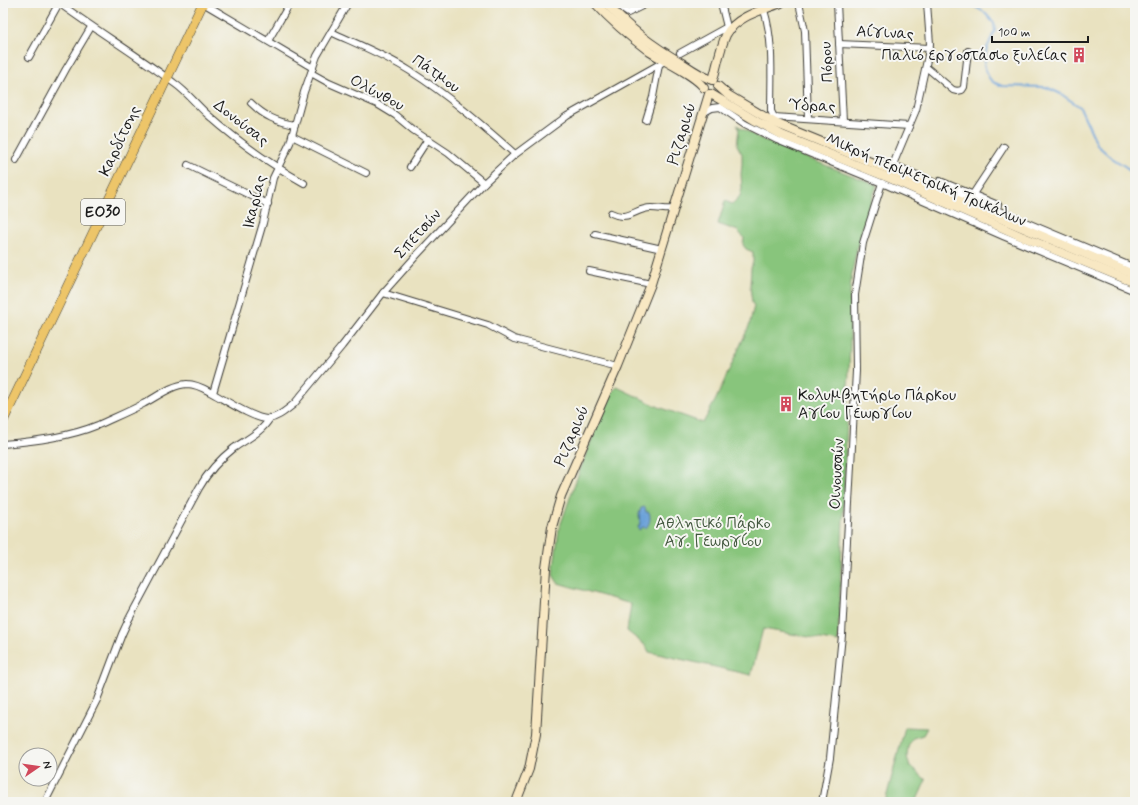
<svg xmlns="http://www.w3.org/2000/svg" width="1138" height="805" viewBox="0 0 1138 805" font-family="Mynerve,sans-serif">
  <rect width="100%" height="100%" fill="#f6f6f2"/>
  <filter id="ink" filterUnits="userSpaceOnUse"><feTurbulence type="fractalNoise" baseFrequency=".025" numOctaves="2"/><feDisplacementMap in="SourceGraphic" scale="8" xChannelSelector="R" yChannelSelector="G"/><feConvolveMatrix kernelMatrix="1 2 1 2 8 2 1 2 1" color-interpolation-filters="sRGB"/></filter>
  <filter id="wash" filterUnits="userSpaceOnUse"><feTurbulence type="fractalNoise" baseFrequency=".012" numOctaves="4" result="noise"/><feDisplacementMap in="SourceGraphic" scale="16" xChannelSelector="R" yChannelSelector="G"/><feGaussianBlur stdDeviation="0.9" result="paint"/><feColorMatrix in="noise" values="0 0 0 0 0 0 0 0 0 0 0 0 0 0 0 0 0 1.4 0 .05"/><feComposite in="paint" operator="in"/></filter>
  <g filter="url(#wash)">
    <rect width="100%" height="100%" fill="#e9e2c0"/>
    <g fill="#88c57c" stroke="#52704c">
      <path d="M737,125l20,12 32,14 88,34c-10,27 -19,55 -24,83 -5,25 -3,52 -3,77l-12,297 -75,-13 -12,46 -102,-23 -3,-6 -19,-15 4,-27 -73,-21 -5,-8 6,-46 19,-54 31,-80 8,-8 42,20 44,16 13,-24 33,-73 5,-20 -2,-3 -2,-17 1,-18 2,-6v-10l-7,-3 -3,-4 1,-7 -6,-7 -20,-7 7,-23 7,3 8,-8 2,-8 -1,-14 1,-10v-10l-5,-9 2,-17z"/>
      <polygon points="905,727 927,728 923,735 913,738 908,747 907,757 910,766 926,780 916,802 885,802"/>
    </g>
    <path fill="#6ca2d9" stroke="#445f7a" d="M645,507l1,5h3c2,5 1,12 -3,16l-3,-1 -4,3 -1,-3 2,-3 -1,-10 2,-6z"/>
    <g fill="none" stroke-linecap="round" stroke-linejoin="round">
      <polyline stroke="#6ca2d9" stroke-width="2" points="968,3 984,12 994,23 995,31 987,48 984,65 989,78 993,82 1002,86 1046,87 1061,94 1080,107 1098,146 1112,158 1126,167 1135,177"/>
    </g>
  </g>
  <g filter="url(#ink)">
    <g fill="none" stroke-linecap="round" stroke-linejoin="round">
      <g stroke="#3b3a35" stroke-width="8">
        <g id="street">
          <path d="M59,3c38,28 78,52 115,80 13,9 22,21 33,31 29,26 63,50 97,69"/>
          <polyline points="203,3 313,68"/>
          <polyline points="616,3 625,11 628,13 648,3"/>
          <polyline points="721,3 727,27"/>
          <polyline points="799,3 805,31 808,119"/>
          <polyline points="837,3 843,121"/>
          <path d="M764,10c10,32 7,68 7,101l3,6 135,9"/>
          <path d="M331,32c26,12 54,23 79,39 38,24 72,54 105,83"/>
          <polyline points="268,41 290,3"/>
          <polyline points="839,44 930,48"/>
          <polyline points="680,53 727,27 732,29"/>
          <polyline points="29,57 59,3"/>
          <polyline points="926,67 953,90 957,91 962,90 964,87 968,51"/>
          <polyline points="311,73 329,83 377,104 395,115 413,130 448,153 484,183"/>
          <path d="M251,103c13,13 26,19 44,22"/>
          <polyline points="703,113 712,108 720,107 745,124 777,140 882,183 1003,236 1135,291"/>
          <polyline points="646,120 653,97 659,65"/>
          <polyline points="292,136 366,173"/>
          <polyline points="16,160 66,69 91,27"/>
          <polyline points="188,165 268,204"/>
          <polyline points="894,165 992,208 1135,268"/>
          <polyline points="410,167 428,139"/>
          <polyline points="892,167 916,110 927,60 930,44 927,3"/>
          <polyline points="940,181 998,205"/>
          <polyline points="973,194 1004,147"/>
          <path d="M611,213c18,9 24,-5 40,-5 9,0 15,2 23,1"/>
          <polyline points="595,234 662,249"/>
          <polyline points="589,271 651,284"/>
          <polyline points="383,293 488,325 514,339 618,366"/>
          <polyline points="213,393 263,223 273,178 290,143 304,92 317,56 348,3"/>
          <path d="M3,444c32,-3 66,-7 95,-19 15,-7 30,-13 45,-21 14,-7 28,-19 44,-20 8,0 16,4 23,8 12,6 45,28 58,27 10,-1 18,-9 26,-15l48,-58 41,-53 33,-37 68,-73 29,-27 54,-40 98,-55"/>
          <path d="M45,802l52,-102 25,-66 7,-15 70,-131c9,-16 21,-29 35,-40 13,-9 28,-16 36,-30"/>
          <polyline points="822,802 830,758 842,635 856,371 855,295 863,243 882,183"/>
        </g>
      </g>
      <g stroke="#3b3a35" stroke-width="10">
        <g id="secondary">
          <path d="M595,3c17,19 35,34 55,49 15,10 45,23 54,36"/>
          <path d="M606,3c21,24 48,44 76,60 9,6 19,13 30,17"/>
          <path d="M713,80c4,-14 7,-32 13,-45 10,-19 37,-25 55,-32"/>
          <polyline points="718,86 728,95 775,123 890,170 971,206 1135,275"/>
          <polyline points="711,94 756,121 782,135 889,178 1021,236 1135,283"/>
          <polyline points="516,802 529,769 536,734 546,568 552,527 561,496 618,366 651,284 709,94"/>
        </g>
      </g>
      <g stroke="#3b3a35" stroke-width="10">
        <polyline id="primary" points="3,421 203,3"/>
      </g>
      <use href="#street" stroke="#fff" stroke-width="6"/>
      <use href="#secondary" stroke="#f8e8c3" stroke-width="8"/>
      <use href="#primary" stroke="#edc569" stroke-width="9"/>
    </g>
  </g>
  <defs>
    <g id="building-bare" transform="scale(1.2)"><path d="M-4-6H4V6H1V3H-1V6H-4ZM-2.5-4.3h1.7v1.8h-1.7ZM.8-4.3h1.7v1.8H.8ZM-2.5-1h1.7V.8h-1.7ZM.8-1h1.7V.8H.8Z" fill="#d1495b" stroke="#f6f6f2" stroke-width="2.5" paint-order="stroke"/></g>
  </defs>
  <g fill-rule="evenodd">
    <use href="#building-bare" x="1079" y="55"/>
    <use href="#building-bare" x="786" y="404"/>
  </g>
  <g text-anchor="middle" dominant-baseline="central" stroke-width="4" stroke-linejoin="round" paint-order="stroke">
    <rect fill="#f6f6f2" stroke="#5d5d5c" stroke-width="1" x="81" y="199" width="44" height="26" rx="3"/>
    <g font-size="15" font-weight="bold" fill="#1c1c1c">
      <text x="103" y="212">ΕΟ30</text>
    </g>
    <g font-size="16" fill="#1c1c1c" stroke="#f6f6f2">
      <text transform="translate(885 33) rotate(3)">Αίγινας</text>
      <text transform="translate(827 62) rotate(-93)">Πόρου</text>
      <text transform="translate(436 74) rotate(35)">Πάτμου</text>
      <text transform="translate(377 93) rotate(28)">Ολύνθου</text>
      <text transform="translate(812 106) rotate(3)">Ύδρας</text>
      <text transform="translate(241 123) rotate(38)">Δονούσας</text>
      <text transform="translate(682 134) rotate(-73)">Ριζαριού</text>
      <text transform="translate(120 141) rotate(-65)">Καρδίτσης</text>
      <text transform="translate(926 180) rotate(23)">Μικρή περιμετρική Τρικάλων</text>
      <text transform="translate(255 202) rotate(-76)">Ικαρίας</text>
      <text transform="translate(418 234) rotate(-48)">Σπετσών</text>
      <text transform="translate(572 436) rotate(-67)">Ριζαριού</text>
      <text transform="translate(837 474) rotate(-87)">Οινουσσών</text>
    </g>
    <g font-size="16" fill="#1c1c1c" stroke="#f6f6f2" text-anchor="end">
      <text x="1067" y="55">Παλιό εργοστάσιο ξυλείας</text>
      <text x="798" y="395" text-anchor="start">Κολυμβητήριο Πάρκου<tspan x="798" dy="18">Αγίου Γεωργίου</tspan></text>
    </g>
    <g font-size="16" fill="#42573e" stroke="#f6f6f2">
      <text x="713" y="523">Αθλητικό Πάρκο<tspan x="713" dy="18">Αγ. Γεωργίου</tspan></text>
    </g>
  </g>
  <rect width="1138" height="805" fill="none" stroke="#f6f6f2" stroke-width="16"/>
  <g transform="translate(38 767) rotate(77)"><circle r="19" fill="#f6f6f2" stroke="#9f9f9c"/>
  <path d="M0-3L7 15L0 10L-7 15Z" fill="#d1495b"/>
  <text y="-6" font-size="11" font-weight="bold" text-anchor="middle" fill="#1c1c1c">N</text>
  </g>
  <path d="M992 36v6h96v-6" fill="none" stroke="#1c1c1c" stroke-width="2"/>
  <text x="998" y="36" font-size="12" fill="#1c1c1c" stroke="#f6f6f2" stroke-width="3" paint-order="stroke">100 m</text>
</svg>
